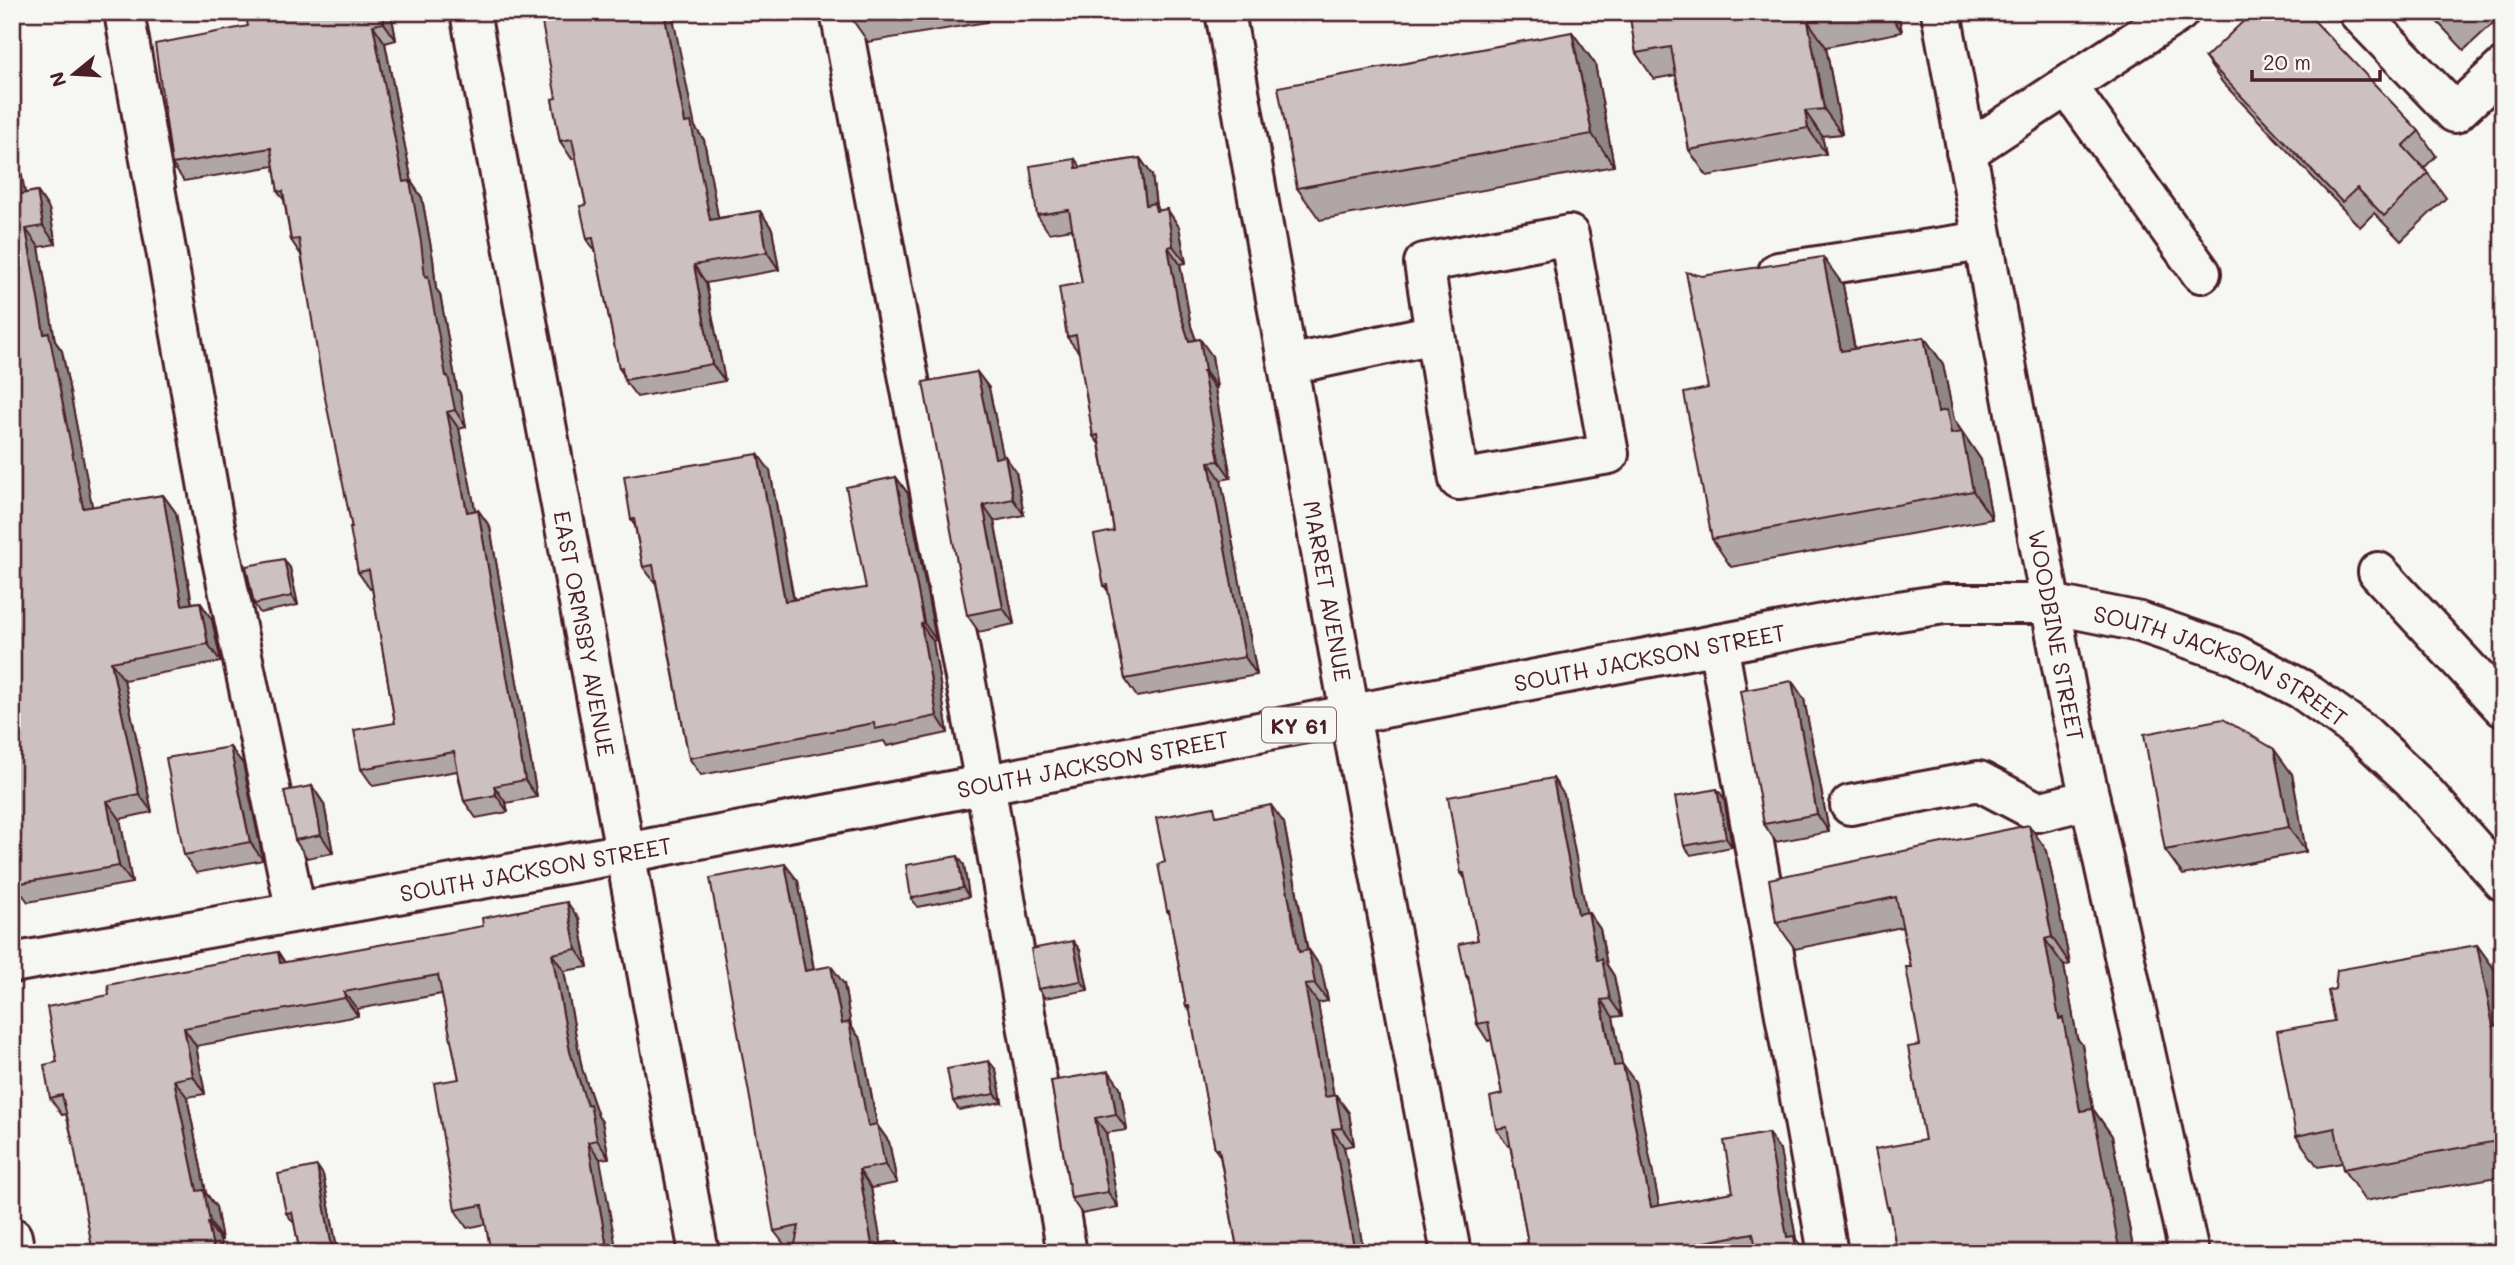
<svg xmlns="http://www.w3.org/2000/svg" width="2515" height="1265" viewBox="0 0 2515 1265" font-family="Mali,sans-serif">
  <rect width="100%" height="100%" fill="#f6f6f2"/>
  <filter id="ink" filterUnits="userSpaceOnUse"><feTurbulence type="fractalNoise" baseFrequency=".0143" numOctaves="2"/><feDisplacementMap in="SourceGraphic" scale="14" xChannelSelector="R" yChannelSelector="G"/><feConvolveMatrix kernelMatrix="1 2 1 2 8 2 1 2 1" color-interpolation-filters="sRGB"/></filter>
  <g filter="url(#ink)">
    <g fill="none" stroke-linecap="round" stroke-linejoin="round">
      <g stroke="#4a1f2b" stroke-width="44">
        <g id="minor">
          <polyline points="124,12 214,522 296,912"/>
          <path id="s1" d="M470,12l229,1241"/>
          <polyline points="840,12 985,784 1067,1253"/>
          <path id="s2" d="M1225,12l125,703 101,538"/>
          <path id="s3" d="M1941,12l126,682 122,559"/>
          <polyline points="2358,12 2455,113 2503,68"/>
          <polyline points="2068,87 2201,273"/>
          <polyline points="1966,152 2179,12"/>
          <polyline points="1778,272 1983,241"/>
          <polyline points="1288,365 1435,334 1459,480 1609,454 1569,235 1424,263 1435,334"/>
          <polyline points="2378,572 2503,707"/>
          <polyline points="1718,644 1828,1253"/>
          <polyline points="1850,805 1979,781 2038,812 2090,799"/>
          <polyline points="12,1237 15,1253"/>
        </g>
      </g>
      <g stroke="#4a1f2b" stroke-width="44">
        <g id="major">
          <path id="s4" d="M12,963l614,-110 1234,-236 84,-13h106l90,18 94,32 67,35 64,46 49,46 89,100"/>
        </g>
      </g>
      <use href="#minor" stroke="#f6f6f2" stroke-width="38"/>
      <use href="#major" stroke="#f6f6f2" stroke-width="38"/>
    </g>
    <g fill="#afa6a5" stroke="#4a1f2b" stroke-width="2">
      <polygon points="391,12 396,40 385,43 412,183 422,198 433,259 436,289 440,294 457,389 460,393 466,427 459,429 475,510 478,510 490,527 537,797 506,803 508,812 476,818 464,801 457,771 373,786 361,769 395,723 372,588 370,589 358,572 352,528 301,255 291,240 284,200 278,192 274,166 184,181 172,164"/>
      <polygon points="847,12 985,12 987,22 868,42"/>
      <polygon points="1629,12 1898,12 1902,32 1826,47 1842,134 1822,136 1826,154 1707,176 1689,150 1676,75 1654,79 1636,53"/>
      <polygon points="2428,12 2503,12 2503,14 2464,50"/>
      <polygon points="1572,32 1595,64 1614,166 1320,220 1297,188"/>
      <polygon points="2205,58 2419,131 2436,156 2424,168 2446,198 2401,241 2374,213 2360,227 2223,83"/>
      <polygon points="552,99 695,127 704,140 718,218 760,211 772,229 779,270 706,283 725,381 637,397 624,380 623,374 619,368 596,253 587,239 586,205 576,158 572,159 560,141"/>
      <polygon points="1140,158 1152,175 1156,206 1160,211 1167,209 1179,227 1186,263 1180,264 1191,326 1196,340 1212,356 1217,388 1215,389 1231,478 1221,480 1257,675 1137,697 1125,679 1109,592 1104,586 1114,531 1099,444 1093,436 1080,354 1067,337 1082,283 1072,229 1049,233 1037,215 1075,159 1081,167"/>
      <polygon points="37,191 49,209 56,244 39,247 55,341 62,351 92,507 163,495 176,513 192,603 200,602 212,620 221,662 124,680 152,812 120,819 132,883 28,902 15,884 25,193"/>
      <polygon points="1702,276 1843,285 1855,349 1924,337 1943,364 1954,420 1981,460 1992,519 1731,567 1712,539 1708,388"/>
      <polygon points="977,372 989,388 1003,457 1005,456 1016,472 1024,515 994,521 1014,624 979,632 967,615"/>
      <polygon points="770,471 794,599 866,588 896,477 908,494 936,640 933,641 948,733 887,746 884,741 701,775 689,758 656,584 643,567 635,526 631,520"/>
      <polygon points="290,568 298,605 260,613 254,604"/>
      <polygon points="1804,699 1829,832 1776,842 1764,824"/>
      <polygon points="230,747 243,764 263,860 196,873 184,855"/>
      <polygon points="2292,774 2306,852 2183,875 2165,850"/>
      <polygon points="312,786 324,804 333,853 307,858 295,840"/>
      <polygon points="1564,795 1586,913 1588,912 1600,929 1607,965 1614,976 1622,1016 1613,1017 1619,1050 1622,1065 1635,1082 1659,1206 1733,1192 1780,1150 1796,1239 1751,1253 1521,1253 1528,1243 1510,1145 1508,1146 1496,1129 1502,1094 1492,1040 1488,1041 1477,1024 1469,981 1466,976 1478,940 1466,880 1461,873"/>
      <polygon points="1724,798 1732,847 1691,855 1684,846"/>
      <polygon points="1220,816 1284,823 1308,951 1309,950 1321,968 1328,1001 1318,1003 1334,1096 1336,1095 1349,1113 1354,1145 1344,1147 1364,1253 1238,1253 1220,1156 1215,1149 1191,1012 1186,1006 1170,915 1167,911"/>
      <polygon points="2047,851 2070,964 2064,966 2077,1038 2082,1045 2093,1109 2112,1136 2134,1253 1897,1253 1890,1211 1887,1207 1925,1140 1920,1045 1911,967 1902,927 1795,949 1776,922"/>
      <polygon points="964,865 969,897 918,907 911,898"/>
      <polygon points="798,881 814,969 844,984 851,1026 861,1040 877,1125 889,1142 897,1183 871,1188 881,1243 897,1241 905,1253 793,1253 794,1247 787,1248 774,1231"/>
      <polygon points="579,919 588,967 564,971 582,1069 598,1116 602,1122 609,1158 600,1159 486,1224 467,1228 455,1210 459,1079 442,994 357,1009 358,1016 196,1046 205,1094 187,1097 206,1193 216,1207 222,1240 220,1240 74,1146 66,1114 62,1115 50,1098 57,1062 109,995 278,952 285,963"/>
      <polygon points="1073,941 1080,950 1088,990 1045,998 1038,989"/>
      <polygon points="2477,945 2500,977 2503,992 2503,1176 2365,1201 2343,1169 2342,1163 2318,1167 2296,1136 2334,1021 2335,989"/>
      <polygon points="996,1070 1002,1102 959,1110 953,1101"/>
      <polygon points="1051,1081 1120,1087 1127,1130 1106,1133 1118,1207 1082,1214 1071,1198"/>
      <polygon points="317,1166 323,1175 338,1253 300,1253 294,1222 293,1222 286,1213"/>
    </g>
    <g fill="#8f8786" stroke="#4a1f2b" stroke-width="2">
      <polygon points="382,12 391,12 396,40 384,23"/>
      <polygon points="664,12 672,12 695,127 704,140 722,238 710,220 685,123"/>
      <polygon points="981,12 985,12 987,22"/>
      <polygon points="1888,12 1898,12 1902,32"/>
      <polygon points="1808,21 1826,47 1842,134 1824,109"/>
      <polygon points="373,25 385,43 412,183 422,198 433,259 436,289 440,294 457,389 460,393 466,427 455,410 446,376 425,277 403,182"/>
      <polygon points="1572,32 1595,64 1614,166 1592,134"/>
      <polygon points="1805,111 1822,136 1826,154 1808,128"/>
      <polygon points="12,124 29,213 16,195 12,174"/>
      <polygon points="1140,158 1152,175 1156,206 1167,221 1146,205"/>
      <polygon points="37,191 49,209 56,244 43,226"/>
      <polygon points="1167,209 1179,227 1186,263 1173,246"/>
      <polygon points="760,211 772,229 779,270 767,252"/>
      <polygon points="26,229 39,247 55,341 62,351 96,526 83,508 44,334"/>
      <polygon points="1168,247 1180,264 1191,326 1202,358 1189,341 1179,309"/>
      <polygon points="1823,257 1843,285 1860,379 1841,351"/>
      <polygon points="694,265 706,283 725,381 712,364"/>
      <polygon points="1924,337 1943,364 1954,420 1981,460 1992,519 1973,491 1951,434 1938,412"/>
      <polygon points="1200,339 1212,356 1217,388 1205,371"/>
      <polygon points="1203,371 1215,389 1231,478 1219,461"/>
      <polygon points="977,372 989,388 1007,474 995,458"/>
      <polygon points="447,412 459,429 479,529 467,512"/>
      <polygon points="758,454 770,471 797,618 785,601"/>
      <polygon points="1005,456 1016,472 1024,515 1013,499"/>
      <polygon points="1209,462 1221,480 1257,675 1245,657"/>
      <polygon points="896,477 908,494 936,640 924,623"/>
      <polygon points="163,495 176,513 195,623 182,605"/>
      <polygon points="983,505 994,521 1014,624 1003,608"/>
      <polygon points="478,510 490,527 537,797 525,780"/>
      <polygon points="284,559 290,568 298,605 292,596"/>
      <polygon points="200,602 212,620 221,662 208,644"/>
      <polygon points="921,624 933,641 948,733 937,716"/>
      <polygon points="111,662 124,680 152,812 139,794"/>
      <polygon points="1792,681 1804,699 1829,832 1817,814"/>
      <polygon points="230,747 243,764 263,860 250,842"/>
      <polygon points="2274,749 2292,774 2306,852 2289,827"/>
      <polygon points="1553,778 1564,795 1590,931 1578,914"/>
      <polygon points="312,786 324,804 333,853 321,835"/>
      <polygon points="494,786 506,803 508,812 496,795"/>
      <polygon points="1717,789 1724,798 1732,847 1726,838"/>
      <polygon points="107,801 120,819 132,883 119,866"/>
      <polygon points="1271,805 1284,823 1311,970 1299,952"/>
      <polygon points="2029,825 2047,851 2070,964 2052,937"/>
      <polygon points="958,856 964,865 969,897 963,888"/>
      <polygon points="785,864 798,881 817,988 805,971"/>
      <polygon points="567,902 579,919 588,967 576,949"/>
      <polygon points="1588,912 1600,929 1607,965 1614,976 1622,1016 1610,999 1597,960"/>
      <polygon points="2045,939 2064,966 2077,1038 2082,1045 2093,1109 2112,1136 2134,1253 2120,1253 2080,1111 2059,1019"/>
      <polygon points="1073,941 1080,950 1088,990 1081,981"/>
      <polygon points="2477,945 2500,977 2503,992 2503,1040 2493,1026"/>
      <polygon points="1309,950 1321,968 1328,1001 1315,984"/>
      <polygon points="278,952 290,970 280,963"/>
      <polygon points="552,954 564,971 582,1069 598,1116 602,1122 609,1158 597,1140 587,1105 570,1052"/>
      <polygon points="831,966 844,984 851,1026 861,1040 877,1125 889,1142 897,1183 885,1165 868,1126 842,1024"/>
      <polygon points="1305,985 1318,1003 1337,1115 1325,1097"/>
      <polygon points="344,992 357,1009 358,1016 345,998"/>
      <polygon points="1601,1000 1613,1017 1626,1083 1614,1066"/>
      <polygon points="184,1028 196,1046 205,1094 193,1076"/>
      <polygon points="989,1061 996,1070 1002,1102 995,1094"/>
      <polygon points="1623,1065 1635,1082 1663,1224 1651,1207"/>
      <polygon points="1109,1071 1120,1087 1127,1130 1116,1114"/>
      <polygon points="174,1080 187,1097 206,1193 216,1207 222,1240 210,1222 197,1191"/>
      <polygon points="1336,1095 1349,1113 1354,1145 1342,1128"/>
      <polygon points="1095,1118 1106,1133 1118,1207 1108,1192"/>
      <polygon points="1332,1129 1344,1147 1364,1253 1355,1253"/>
      <polygon points="1768,1133 1780,1150 1796,1239 1806,1253 1797,1253 1787,1237"/>
      <polygon points="588,1142 600,1159 617,1253 608,1253"/>
      <polygon points="317,1166 323,1175 338,1253 333,1253"/>
      <polygon points="859,1170 871,1188 883,1253 872,1245"/>
      <polygon points="208,1223 220,1240 223,1253 214,1253"/>
      <polygon points="897,1241 905,1253 899,1253"/>
    </g>
    <g fill="#ccc1c0" stroke="#4a1f2b" stroke-width="2">
      <polygon points="245,12 382,12 384,23 373,25 403,182 410,181 421,242 425,277 428,276 446,376 448,376 455,410 447,412 467,512 478,510 525,780 494,786 496,795 464,801 454,752 361,769 354,730 395,723 369,570 358,572 350,528 352,528 323,388 299,239 291,240 283,191 278,192 271,148 172,164 155,44 248,26"/>
      <polygon points="540,12 664,12 685,123 691,122 710,220 760,211 767,252 694,265 712,364 624,380 622,367 619,368 593,238 587,239 580,206 586,205 572,139 560,141 552,99 556,98"/>
      <polygon points="1629,12 1857,12 1808,21 1824,109 1805,111 1808,128 1689,150 1671,47 1636,53"/>
      <polygon points="2253,12 2306,12 2419,131 2403,146 2428,173 2384,216 2357,188 2342,202 2205,58"/>
      <polygon points="2436,12 2448,12 2442,18"/>
      <polygon points="1572,32 1592,134 1297,188 1278,87"/>
      <polygon points="1140,158 1146,205 1154,203 1156,211 1167,209 1173,246 1168,247 1179,309 1189,341 1200,339 1205,371 1203,371 1219,461 1209,462 1245,657 1125,679 1107,585 1104,586 1094,535 1114,531 1098,435 1093,436 1076,335 1067,337 1059,287 1082,283 1069,210 1037,215 1030,166 1075,159 1076,168"/>
      <polygon points="12,174 16,195 37,191 43,226 26,229 44,334 49,333 83,508 163,495 182,605 200,602 208,644 111,662 139,794 107,801 119,866 15,884 12,867"/>
      <polygon points="1823,257 1841,351 1924,337 1938,412 1947,410 1951,434 1962,432 1973,491 1712,539 1684,393 1708,388 1686,272 1702,276"/>
      <polygon points="977,372 995,458 1005,456 1013,499 983,505 1003,608 967,615 923,382"/>
      <polygon points="758,454 785,601 866,588 846,487 896,477 924,623 921,624 937,716 875,729 874,723 689,758 653,565 643,567 634,519 631,520 624,476"/>
      <polygon points="284,559 292,596 254,604 246,566"/>
      <polygon points="1792,681 1817,814 1764,824 1740,691"/>
      <polygon points="2223,719 2274,749 2289,827 2165,850 2144,734"/>
      <polygon points="230,747 250,842 184,855 166,758"/>
      <polygon points="1553,778 1578,914 1588,912 1597,960 1602,959 1610,999 1601,1000 1607,1033 1614,1066 1623,1065 1651,1207 1733,1192 1724,1141 1768,1133 1787,1237 1794,1236 1797,1253 1757,1253 1753,1233 1658,1251 1659,1253 1521,1253 1519,1244 1528,1243 1507,1127 1496,1129 1490,1097 1502,1094 1488,1022 1477,1024 1468,976 1466,976 1459,944 1478,940 1464,873 1461,873 1448,797"/>
      <polygon points="312,786 321,835 295,840 284,791"/>
      <polygon points="1717,789 1726,838 1684,846 1675,797"/>
      <polygon points="1271,805 1299,952 1309,950 1315,984 1305,985 1325,1097 1336,1095 1342,1128 1332,1129 1355,1253 1238,1253 1219,1149 1215,1149 1189,1006 1186,1006 1169,911 1167,911 1158,864 1165,862 1156,818 1214,807 1216,816"/>
      <polygon points="2029,825 2052,937 2045,939 2059,1019 2063,1018 2080,1111 2093,1109 2120,1253 1897,1253 1889,1207 1887,1207 1875,1149 1925,1140 1908,1047 1920,1045 1906,967 1911,967 1896,897 1776,922 1769,879"/>
      <polygon points="958,856 963,888 911,898 906,865"/>
      <polygon points="785,864 805,971 831,966 842,1024 849,1022 868,1126 877,1124 885,1165 859,1170 872,1245 897,1241 899,1253 793,1253 799,1226 774,1231 710,878"/>
      <polygon points="567,902 576,949 552,954 570,1052 587,1105 590,1104 597,1140 588,1142 608,1253 491,1253 482,1205 455,1210 434,1083 459,1079 438,975 344,992 345,998 184,1028 193,1076 174,1080 197,1191 204,1190 210,1222 208,1223 214,1253 93,1253 74,1146 62,1095 50,1098 44,1065 57,1062 47,1007 109,995 108,985 202,966 278,952 280,963 483,926 482,918"/>
      <polygon points="1073,941 1081,981 1038,989 1031,949"/>
      <polygon points="2477,945 2493,1026 2503,1024 2503,1140 2343,1169 2335,1128 2296,1136 2277,1031 2334,1021 2328,991 2335,989 2337,970"/>
      <polygon points="989,1061 995,1094 953,1101 947,1069"/>
      <polygon points="1109,1071 1116,1114 1095,1118 1108,1192 1071,1198 1051,1081"/>
      <polygon points="317,1166 333,1253 300,1253 292,1212 286,1213 278,1174"/>
    </g>
  </g>
  <g text-anchor="middle" dominant-baseline="central" stroke-width="7" stroke-linejoin="round" paint-order="stroke">
    <rect fill="#f6f6f2" stroke="#7e6067" stroke-width="2" x="1262" y="707.5" width="74" height="35" rx="5"/>
    <g font-size="21" font-weight="bold" fill="#4a1f2b">
      <text x="1299" y="725">KY 61</text>
    </g>
    <g font-size="23" fill="#4a1f2b" stroke="#f6f6f2">
      <text stroke="none"><textPath href="#s2" startOffset="588">MARRET AVENUE</textPath></text>
      <text stroke="none"><textPath href="#s1" startOffset="632">EAST ORMSBY AVENUE</textPath></text>
      <text stroke="none"><textPath href="#s3" startOffset="634">WOODBINE STREET</textPath></text>
      <text stroke="none"><textPath href="#s4" startOffset="1666">SOUTH JACKSON STREET</textPath></text>
      <text stroke="none"><textPath href="#s4" startOffset="2254">SOUTH JACKSON STREET</textPath></text>
      <text stroke="none"><textPath href="#s4" startOffset="1099">SOUTH JACKSON STREET</textPath></text>
      <text stroke="none"><textPath href="#s4" startOffset="532">SOUTH JACKSON STREET</textPath></text>
    </g>
  </g>
  <rect width="2515" height="1265" fill="none" stroke="#f6f6f2" stroke-width="42"/>
  <rect x="21" y="21" width="2473" height="1223" fill="none" stroke="#4a1f2b" stroke-width="2.5" filter="url(#ink)"/>
  <g transform="translate(74 74) rotate(252)" stroke="#f6f6f2" stroke-width="5" paint-order="stroke">
  <path d="M0-5L12 26L0 18L-12 26Z" fill="#4a1f2b"/>
  <text y="-10" font-size="19" font-weight="bold" text-anchor="middle" fill="#4a1f2b">N</text>
  </g>
  <path d="M2252 70v10h128v-10" fill="none" stroke="#4a1f2b" stroke-width="3.5"/>
  <text x="2263" y="70" font-size="21" fill="#4a1f2b" stroke="#f6f6f2" stroke-width="5" paint-order="stroke">20 m</text>
</svg>
